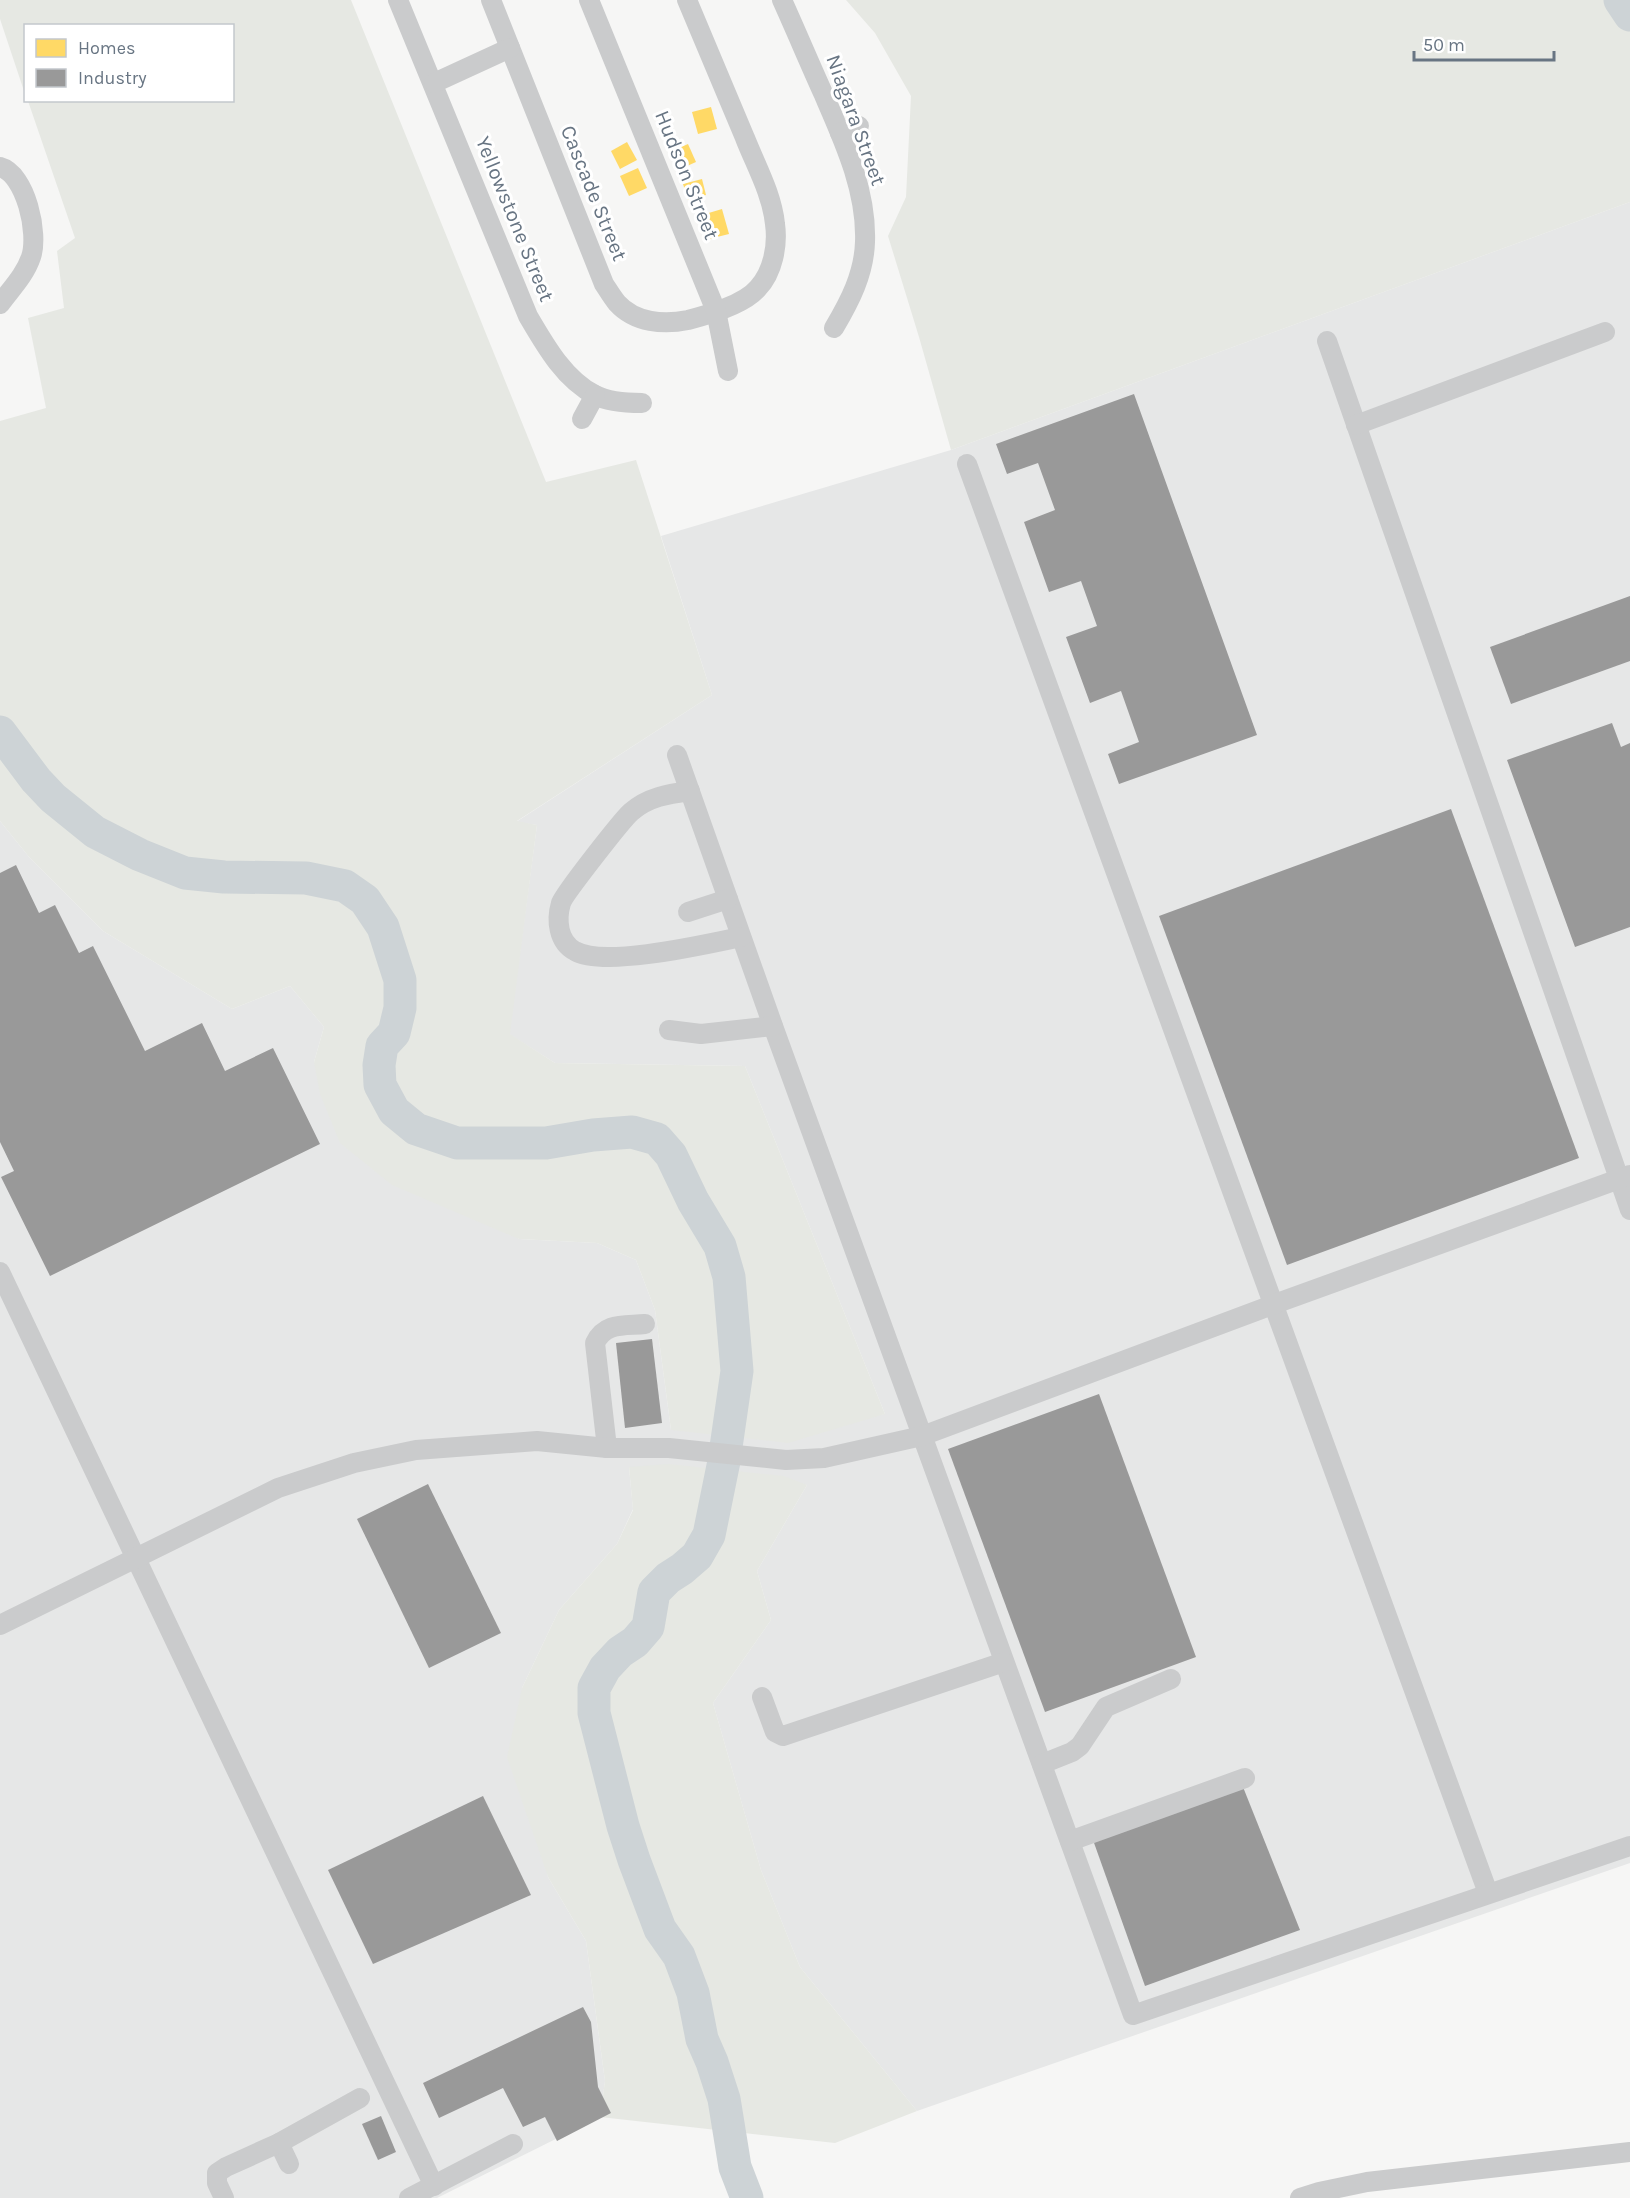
<svg xmlns="http://www.w3.org/2000/svg" width="1630" height="2198" viewBox="0 0 1630 2198" font-family="Karla,sans-serif">
  <rect width="100%" height="100%" fill="#f6f6f5"/>
  <polygon fill="#e6e7e7" points="1630,202 1630,1863 917,2111 800,1967 761,1870 713,1703 771,1620 757,1571 807,1485 629,1467 633,1509 617,1544 559,1610 522,1688 548,1877 586,1941 605,2081 600,2117 437,2198 0,2198 0,821 29,857 103,931 232,1009 290,986 324,1027 314,1062 519,1239 597,1243 636,1260 655,1310 671,1430 885,1414 745,1066 555,1063 509,1034 537,825 516,822 712,695 661,536 951,450"/>
  <g fill="#e6e8e3">
    <polygon points="0,0 351,0 546,482 636,460 712,695 517,821 537,825 510,1034 555,1063 745,1066 885,1414 788,1443 671,1430 655,1310 636,1260 597,1243 519,1239 392,1185 340,1143 320,1094 314,1062 324,1027 290,986 232,1009 103,931 29,857 0,821 0,421 46,408 28,318 64,308 57,251 75,238 28,101 232,100 232,26 26,26 25,94 0,19"/>
    <polygon points="846,0 1630,0 1630,202 951,450 919,337 888,236 906,197 911,96 875,33"/>
    <polygon points="668,1464 784,1476 807,1485 757,1571 771,1620 713,1703 761,1870 800,1967 917,2111 835,2143 600,2117 605,2081 586,1941 548,1877 507,1757 522,1688 559,1610 617,1544 633,1510 629,1467"/>
  </g>
  <g fill="#ffd966">
    <polygon points="711,107 717,129 698,134 692,112"/>
    <polygon points="627,142 637,160 620,169 611,151"/>
    <polygon points="688,144 696,162 678,170 670,152"/>
    <polygon points="638,168 647,188 629,196 620,176"/>
    <polygon points="702,179 706,195 688,200 683,184"/>
    <polygon points="722,209 729,234 709,239 702,215"/>
  </g>
  <g fill="#999">
    <polygon points="1134,394 1257,735 1119,784 1108,754 1139,742 1121,691 1090,703 1066,637 1097,626 1081,581 1049,592 1024,522 1055,510 1038,463 1007,474 996,444"/>
    <polygon points="1630,596 1630,661 1511,704 1490,647"/>
    <polygon points="1612,723 1621,747 1630,743 1630,927 1575,947 1507,760"/>
    <polygon points="1451,809 1579,1158 1287,1265 1159,916"/>
    <polygon points="16,865 39,913 55,905 79,953 93,946 145,1051 202,1023 225,1071 273,1048 320,1144 50,1276 1,1177 14,1171 0,1142 0,873"/>
    <polygon points="652,1339 662,1423 625,1428 616,1343"/>
    <polygon points="1099,1394 1196,1657 1045,1712 948,1449"/>
    <polygon points="428,1484 501,1633 429,1668 357,1519"/>
    <polygon points="1243,1787 1300,1930 1145,1986 1093,1840"/>
    <polygon points="483,1796 531,1895 373,1964 328,1870"/>
    <polygon points="583,2007 591,2022 598,2087 611,2113 557,2141 545,2117 523,2127 503,2088 439,2118 423,2083"/>
    <polygon points="381,2116 396,2152 378,2160 362,2124"/>
  </g>
  <g fill="none" stroke-linecap="round" stroke-linejoin="round">
    <g stroke="#cdd3d6" stroke-width="33">
      <polyline points="1620,0 1630,15"/>
      <polyline points="0,732 36,780 53,798 95,832 140,855 185,873 224,877 306,878 345,886 365,900 383,927 400,980 400,1008 394,1033 382,1046 379,1065 380,1085 394,1111 416,1129 457,1143 546,1143 593,1135 632,1132 657,1139 671,1155 693,1201 720,1246 729,1277 737,1371 724,1461 709,1535 697,1556 682,1569 668,1578 654,1592 648,1627 635,1642 620,1652 605,1668 594,1688 594,1713 623,1826 634,1860 660,1929 679,1956 693,1993 702,2039 712,2062 724,2099 735,2167 747,2198"/>
    </g>
    <g stroke="#cacbcc" stroke-width="20">
      <path d="M398,0l130,316c17,29 36,63 67,79 13,7 32,8 47,8"/>
      <path d="M491,0l113,284c4,6 8,13 13,19 18,20 47,22 71,17 20,-5 57,-16 70,-32 15,-16 20,-43 17,-64 -3,-30 -19,-58 -30,-86 -19,-46 -39,-92 -58,-138"/>
      <polyline points="589,0 716,311 728,371"/>
      <path d="M782,0c14,31 27,62 41,93 20,46 44,97 42,149 -1,32 -15,59 -31,86"/>
      <polyline points="434,83 510,48"/>
      <polyline points="840,133 859,126"/>
      <path d="M0,167c26,7 39,67 31,90 -6,18 -20,32 -31,47"/>
      <polyline points="1327,341 1630,1210"/>
      <polyline points="582,419 595,395"/>
      <polyline points="1356,425 1605,332"/>
      <polyline points="967,464 1488,1893"/>
      <polyline points="677,755 773,1026 1133,2015 1630,1846"/>
      <path d="M690,791c-22,3 -42,6 -59,21 -9,8 -67,82 -70,91 -5,17 -3,39 14,48 29,17 132,-7 166,-14"/>
      <polyline points="688,912 728,899"/>
      <polyline points="669,1030 701,1034 773,1026"/>
      <polyline points="0,1272 434,2186"/>
      <path d="M607,1448l-12,-105c10,-21 29,-17 50,-19"/>
      <polyline points="0,1625 278,1488 354,1463 416,1450 537,1441 607,1448 669,1448 786,1460 824,1458 922,1436 1272,1305 1630,1175"/>
      <polyline points="762,1697 775,1732 783,1736 1004,1662"/>
      <polyline points="1042,1764 1072,1752 1080,1746 1106,1707 1171,1679"/>
      <polyline points="1070,1841 1245,1778"/>
      <polyline points="279,2143 289,2164"/>
      <polyline points="224,2198 217,2183 217,2173 226,2167 279,2143 360,2098"/>
      <polyline points="409,2198 513,2144"/>
      <polyline points="1300,2198 1319,2192 1367,2182 1630,2152"/>
    </g>
  </g>
  <g text-anchor="middle" dominant-baseline="central" stroke-width="6" stroke-linejoin="round" paint-order="stroke">
    <g font-size="21" fill="#687583" stroke="#fff">
      <text transform="translate(856 120) rotate(70)">Niagara Street</text>
      <text transform="translate(687 175) rotate(68)">Hudson Street</text>
      <text transform="translate(594 193) rotate(68)">Cascade Street</text>
      <text transform="translate(515 219) rotate(68)">Yellowstone Street</text>
    </g>
  </g>
  <rect x="24" y="24" width="210" height="78" fill="#ffffff" stroke="#c3c8cd" stroke-width="1.5"/>
  <rect x="36" y="39" width="30" height="18" fill="#ffd966" stroke="#c3c8cd" stroke-width="1.5"/>
  <text x="78" y="54" font-size="18" fill="#687583">Homes</text>
  <rect x="36" y="69" width="30" height="18" fill="#999999" stroke="#c3c8cd" stroke-width="1.5"/>
  <text x="78" y="84" font-size="18" fill="#687583">Industry</text>
  <path d="M1414 51v9h140v-9" fill="none" stroke="#687583" stroke-width="3"/>
  <text x="1423" y="51" font-size="18" fill="#687583" stroke="#ffffff" stroke-width="4.5" paint-order="stroke">50 m</text>
</svg>
